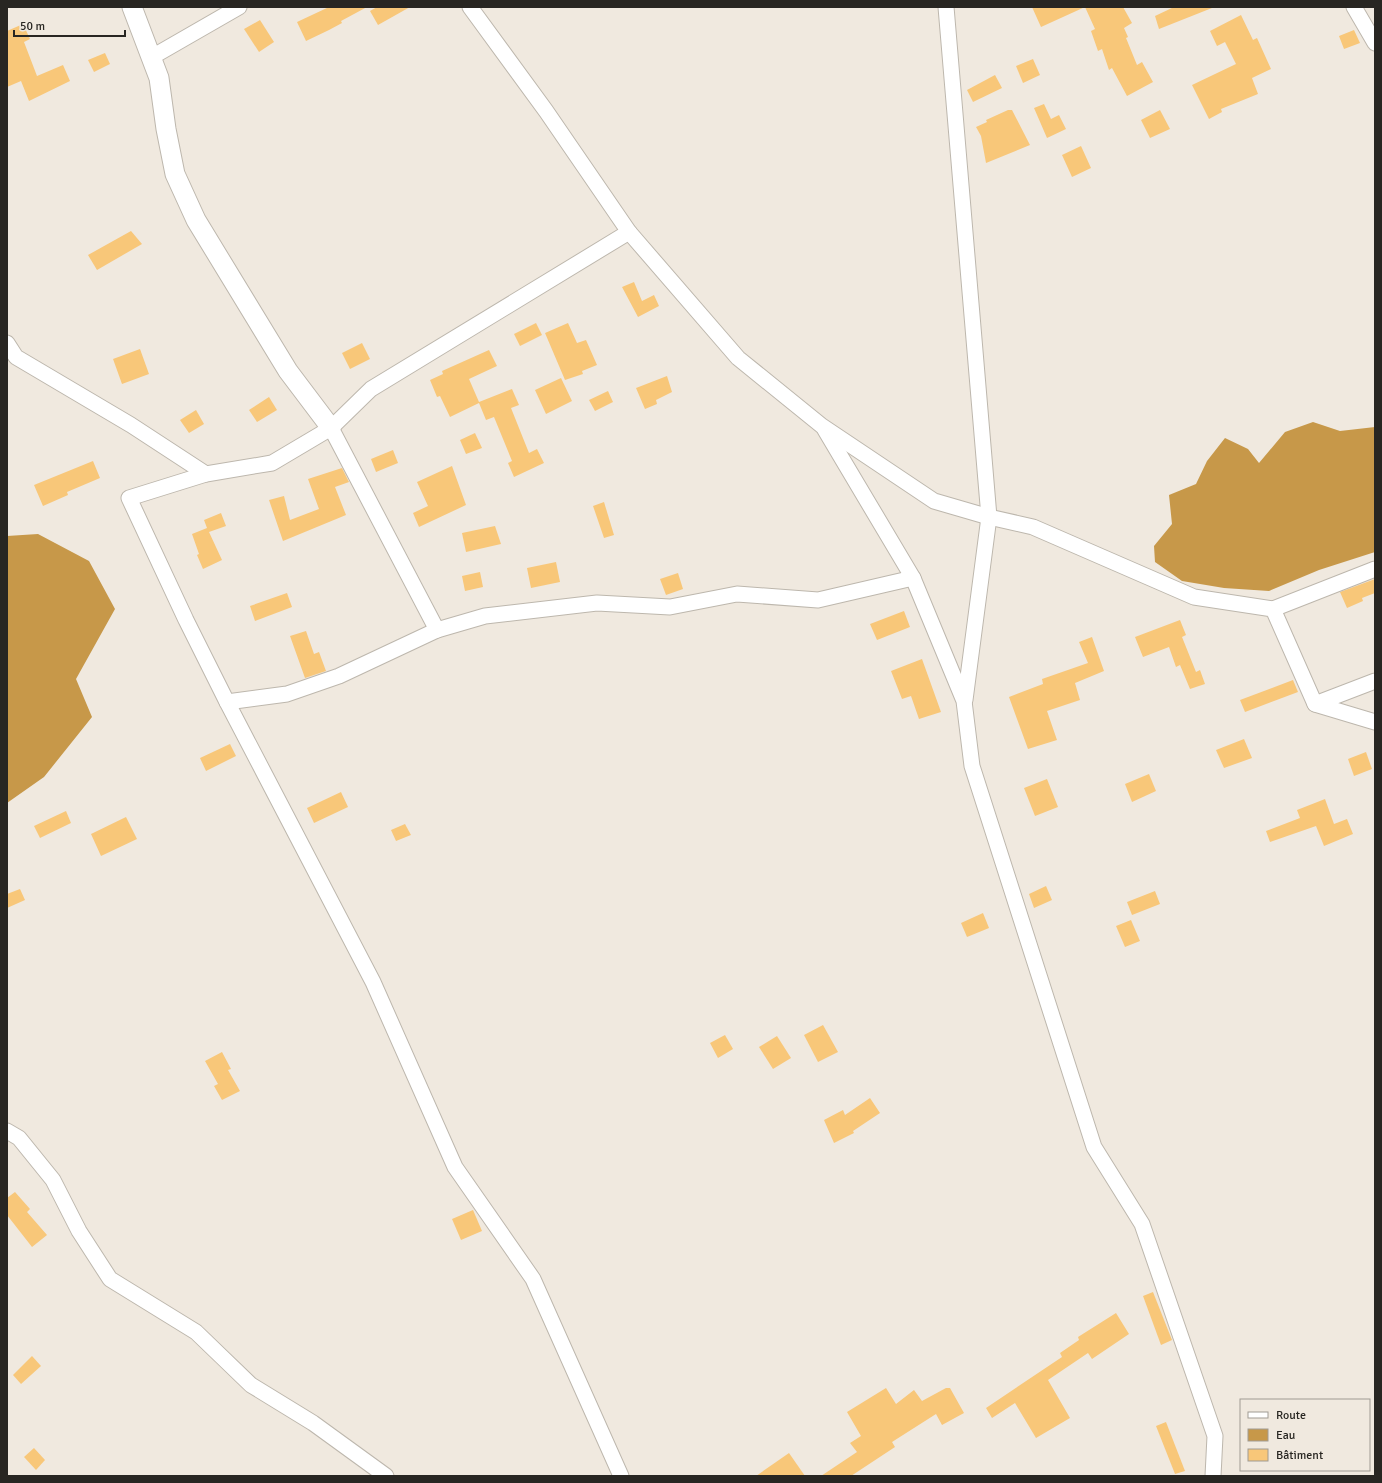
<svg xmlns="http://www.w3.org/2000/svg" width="1382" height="1483" viewBox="0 0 1382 1483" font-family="Signika,sans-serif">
  <rect width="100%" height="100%" fill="#f0e9df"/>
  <g fill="#c79849">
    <polygon points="1313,422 1340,431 1375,427 1375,552 1319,570 1269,591 1224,588 1182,581 1155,562 1154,546 1172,524 1169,495 1196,484 1207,461 1225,438 1248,449 1259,463 1285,432"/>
    <polygon points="38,534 89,561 115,609 76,679 92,717 44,777 7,803 7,536"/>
  </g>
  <g fill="#f8c779">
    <polygon points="329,7 367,7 341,21 342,23 329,30 306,41 297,22"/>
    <polygon points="377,7 410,7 378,25 370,11"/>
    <polygon points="1032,7 1123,7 1132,23 1124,28 1128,37 1126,38 1137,65 1142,62 1153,82 1127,96 1112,68 1109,70 1102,49 1098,51 1091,31 1095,29 1085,7 1041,27"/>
    <polygon points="1174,7 1212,7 1212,8 1159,29 1155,16"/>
    <polygon points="1241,15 1253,40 1257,38 1271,69 1252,78 1258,94 1221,109 1222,112 1209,119 1192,85 1236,64 1225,42 1217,46 1210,31"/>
    <polygon points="260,20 274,42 259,52 244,29"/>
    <polygon points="23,24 30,39 24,42 37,76 63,65 70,81 29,101 21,81 7,87 7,31"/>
    <polygon points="1354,30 1360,43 1344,49 1339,36"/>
    <polygon points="105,53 110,64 94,72 88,60"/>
    <polygon points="1033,59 1040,75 1023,83 1016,66"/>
    <polygon points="995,75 1002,88 973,102 967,90"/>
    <polygon points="1044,104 1051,119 1059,115 1066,129 1047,138 1034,108"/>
    <polygon points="1008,110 1012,110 1030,145 986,163 981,136 976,127 987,122 986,120"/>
    <polygon points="1160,110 1170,129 1150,138 1141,120"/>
    <polygon points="1081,146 1091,168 1072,177 1062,155"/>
    <polygon points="131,231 142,244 97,270 88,255"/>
    <polygon points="634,282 642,301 654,295 659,306 638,317 622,287"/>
    <polygon points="536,323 542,335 520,346 514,334"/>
    <polygon points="568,323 577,343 586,340 597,365 582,371 583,374 565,380 545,333"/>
    <polygon points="362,343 370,359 350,369 342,353"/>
    <polygon points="140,349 149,374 122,384 113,359"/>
    <polygon points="489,350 497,366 469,379 479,402 512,389 519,405 511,408 529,453 537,449 544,463 514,477 508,463 512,461 494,417 486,420 479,403 450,417 440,396 437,397 430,380 443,374 442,371"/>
    <polygon points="667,376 672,392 656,400 657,404 645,409 636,388"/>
    <polygon points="561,378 572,401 546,414 535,390"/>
    <polygon points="608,391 613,402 595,411 589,400"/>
    <polygon points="269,397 277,410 257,422 249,410"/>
    <polygon points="196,410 204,424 189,433 180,420"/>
    <polygon points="475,433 482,448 466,454 460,440"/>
    <polygon points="393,450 398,463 376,472 371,459"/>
    <polygon points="93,461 100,478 67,492 68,495 43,506 34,485"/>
    <polygon points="452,466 466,505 419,527 413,513 428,506 417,482"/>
    <polygon points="342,468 349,482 335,487 346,515 283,541 269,500 284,496 290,520 319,509 308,479"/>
    <polygon points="604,502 614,535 604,538 593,506"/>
    <polygon points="221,513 226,526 209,532 222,560 203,569 197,555 199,554 192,534 207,528 204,520"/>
    <polygon points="495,526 501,544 466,552 462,533"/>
    <polygon points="556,562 560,582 531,588 527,568"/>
    <polygon points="480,572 483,587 465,591 462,576"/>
    <polygon points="678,573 683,589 666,595 660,579"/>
    <polygon points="1375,579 1375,593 1362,598 1363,601 1347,608 1340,592"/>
    <polygon points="287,593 292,607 255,621 250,606"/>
    <polygon points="904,611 910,627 877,640 870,624"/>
    <polygon points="1180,620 1186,635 1182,637 1196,672 1200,670 1205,684 1190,689 1180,665 1176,667 1169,647 1143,657 1135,637"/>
    <polygon points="306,631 314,654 319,652 326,671 305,678 290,636"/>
    <polygon points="1092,637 1104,671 1075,683 1080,700 1047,711 1057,740 1028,749 1009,697 1043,684 1042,679 1088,663 1079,642"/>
    <polygon points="922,659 941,712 919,719 911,696 902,699 891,671"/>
    <polygon points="1293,680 1298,692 1245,712 1240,700"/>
    <polygon points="1244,739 1252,758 1224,768 1216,750"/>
    <polygon points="230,744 236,756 206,771 200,758"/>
    <polygon points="1366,752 1372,769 1354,776 1348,759"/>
    <polygon points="1149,774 1156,791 1132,802 1125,784"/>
    <polygon points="1047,779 1058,807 1035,816 1024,788"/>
    <polygon points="341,792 348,807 314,823 307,808"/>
    <polygon points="1325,799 1334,824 1347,819 1353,834 1324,846 1316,826 1270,842 1266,831 1300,818 1297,810"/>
    <polygon points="66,811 71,823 40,838 34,826"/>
    <polygon points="126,817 137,839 101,856 91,834"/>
    <polygon points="405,824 411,835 396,841 391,830"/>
    <polygon points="1046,886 1052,900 1034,908 1029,894"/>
    <polygon points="20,889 25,900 7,908 7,894"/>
    <polygon points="1155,891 1160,904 1132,915 1127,902"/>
    <polygon points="983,913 989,928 967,937 961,923"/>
    <polygon points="1131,920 1140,941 1125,947 1116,926"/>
    <polygon points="823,1025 838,1052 818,1062 804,1035"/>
    <polygon points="725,1035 733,1049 718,1058 710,1043"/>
    <polygon points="777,1036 791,1058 773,1069 759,1047"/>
    <polygon points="222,1052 231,1069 228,1070 240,1091 222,1100 214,1086 218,1084 205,1061"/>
    <polygon points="870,1098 880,1113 853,1131 854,1133 834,1143 824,1120 843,1110 845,1115"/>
    <polygon points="15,1192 30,1209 27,1212 47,1235 32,1247 7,1215 7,1198"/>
    <polygon points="473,1210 482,1231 461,1240 452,1219"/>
    <polygon points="1153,1292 1172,1340 1161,1345 1143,1296"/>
    <polygon points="1116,1313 1129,1334 1092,1359 1088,1353 1048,1380 1070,1418 1036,1438 1015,1403 992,1418 986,1408 1062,1357 1060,1353 1079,1340 1078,1337"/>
    <polygon points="32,1356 41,1366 21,1384 13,1375"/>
    <polygon points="886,1388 896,1404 914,1390 922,1401 946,1388 950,1388 964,1413 942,1425 936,1414 892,1442 895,1447 851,1476 821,1476 857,1452 850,1443 861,1436 847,1412"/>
    <polygon points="1166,1422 1185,1471 1175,1474 1156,1426"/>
    <polygon points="34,1448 45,1460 36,1470 24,1457"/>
    <polygon points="789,1453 805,1476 756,1476"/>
  </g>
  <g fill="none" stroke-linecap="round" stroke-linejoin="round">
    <g stroke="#bdb7ad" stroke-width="17">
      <g id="minor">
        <polyline points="470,7 546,111 629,232 738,358 822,426 934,501 989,517 1033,527 1194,597 1273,609 1315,704 1375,722"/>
        <polyline points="946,7 989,517 965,700"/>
        <polyline points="1354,7 1375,43"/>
        <polyline points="152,57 239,7"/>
        <polyline points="7,343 16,357 131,425 206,474"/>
        <polyline points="331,428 437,630"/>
        <polyline points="825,430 913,578 964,701 972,766 1094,1147 1142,1224 1215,1436 1213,1476"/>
        <polyline points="1273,609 1375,569"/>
        <polyline points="227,702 287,694 339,676 437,630 485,616 597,603 670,607 737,594 818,600 913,578"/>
        <polyline points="1315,704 1375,681"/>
        <polyline points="7,1131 19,1138 53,1180 79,1231 110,1279 196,1332 251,1385 313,1423 386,1476"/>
        <polyline points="621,1476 533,1279 455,1167 373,982 227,702 186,620 129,498 206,474 272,463 331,428 371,389 629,232"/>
      </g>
    </g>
    <g stroke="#bdb7ad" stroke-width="21">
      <polyline id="tertiary" points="132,7 159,78 166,129 175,174 196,220 288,371 331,428"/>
    </g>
    <use href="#minor" stroke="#fff" stroke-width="15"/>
    <use href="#tertiary" stroke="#fff" stroke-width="19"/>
  </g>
  <rect width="1382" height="1483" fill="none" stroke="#282622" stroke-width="16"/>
  <rect x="1240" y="1399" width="130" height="72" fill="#f0e9df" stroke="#a09b93"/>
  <rect x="1248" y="1412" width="20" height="6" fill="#ffffff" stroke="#a09b93"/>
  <text x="1276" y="1419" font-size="12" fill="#282622">Route</text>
  <rect x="1248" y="1429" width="20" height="12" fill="#c79849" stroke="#a09b93"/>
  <text x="1276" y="1439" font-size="12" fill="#282622">Eau</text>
  <rect x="1248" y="1449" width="20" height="12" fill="#f8c779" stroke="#a09b93"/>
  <text x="1276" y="1459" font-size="12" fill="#282622">Bâtiment</text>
  <path d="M14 30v6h111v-6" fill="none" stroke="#282622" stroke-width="2"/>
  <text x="20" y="30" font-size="12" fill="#282622" stroke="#f0e9df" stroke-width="3" paint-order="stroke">50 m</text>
</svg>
